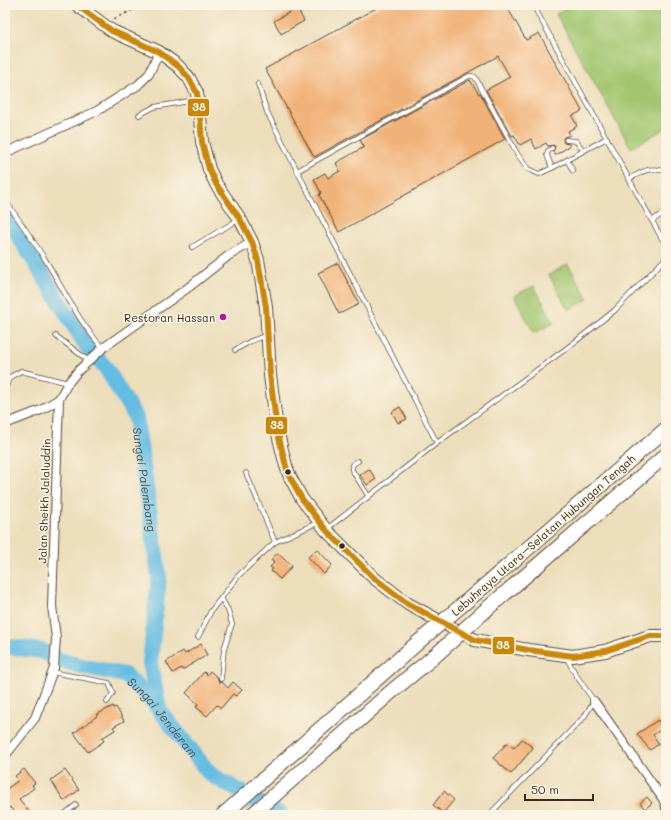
<svg xmlns="http://www.w3.org/2000/svg" width="671" height="820" viewBox="0 0 671 820" font-family="Mali,sans-serif">
  <rect width="100%" height="100%" fill="#fcf5e5"/>
  <filter id="ink" filterUnits="userSpaceOnUse"><feTurbulence type="fractalNoise" baseFrequency=".025" numOctaves="2"/><feDisplacementMap in="SourceGraphic" scale="8" xChannelSelector="R" yChannelSelector="G"/><feConvolveMatrix kernelMatrix="1 2 1 2 8 2 1 2 1" color-interpolation-filters="sRGB"/></filter>
  <filter id="wash" filterUnits="userSpaceOnUse"><feTurbulence type="fractalNoise" baseFrequency=".012" numOctaves="4" result="noise"/><feDisplacementMap in="SourceGraphic" scale="16" xChannelSelector="R" yChannelSelector="G"/><feGaussianBlur stdDeviation="0.9" result="paint"/><feColorMatrix in="noise" values="0 0 0 0 0 0 0 0 0 0 0 0 0 0 0 0 0 1.4 0 .05"/><feComposite in="paint" operator="in"/></filter>
  <g filter="url(#wash)">
    <rect width="100%" height="100%" fill="#ecdebb"/>
    <g fill="#a2c670" stroke="#6e7847">
      <polygon points="573,5 655,5 666,24 666,128 631,148 556,14"/>
      <polygon points="568,264 588,299 568,310 549,275"/>
      <polygon points="534,286 554,323 534,333 514,296"/>
    </g>
    <g fill="none" stroke-linecap="round" stroke-linejoin="round">
      <g stroke="#65bce2" stroke-width="16">
        <path id="s1" d="M5,214l83,134 18,20 30,50 23,159 -9,86 9,46"/>
        <path id="s2" d="M5,646l37,5 17,9 18,5 48,10 24,22 61,77 71,41"/>
      </g>
    </g>
    <g id="blocks">
      <g fill="#f1b279">
        <polygon points="382,5 506,5 526,40 539,33 582,111 572,116 577,126 568,131 570,135 564,137 563,139 564,143 569,144 570,146 555,155 553,151 555,147 554,145 548,146 546,143 536,149 531,139 520,145 514,135 512,136 486,90 510,77 498,56 314,157 265,69"/>
        <polygon points="297,8 304,21 281,34 274,21"/>
        <polygon points="470,80 479,94 480,93 505,139 339,232 319,195 321,193 314,179 325,173 328,178 340,171 336,163 364,147 360,140"/>
        <polygon points="338,263 359,304 339,314 318,273"/>
        <polygon points="400,407 407,419 398,423 392,412"/>
        <polygon points="369,469 376,479 367,485 360,475"/>
        <polygon points="317,549 332,565 324,574 308,557"/>
        <polygon points="277,553 292,566 280,579 271,571 273,569 270,567 274,563 271,560"/>
        <polygon points="201,644 207,655 182,670 181,668 173,673 166,662 183,651 185,654"/>
        <polygon points="210,671 217,677 219,682 222,682 228,688 233,682 242,690 236,696 233,694 221,708 217,705 207,716 196,707 198,704 186,693 204,672 207,675"/>
        <polygon points="113,706 114,708 116,707 124,721 113,727 115,730 102,738 104,741 88,752 74,733 97,716 96,715"/>
        <polygon points="658,720 663,728 653,735 659,744 650,750 637,734"/>
        <polygon points="522,739 533,748 511,774 493,758 507,743 514,748"/>
        <polygon points="24,769 35,783 32,785 34,788 19,799 32,815 16,815 10,807 5,810 5,790 19,780 15,776"/>
        <polygon points="65,770 79,790 64,801 51,780"/>
        <polygon points="444,791 454,800 443,813 433,805"/>
        <polygon points="647,797 652,803 645,809 640,803"/>
      </g>
    </g>
  </g>
  <g filter="url(#ink)">
    <use href="#blocks" fill-opacity="0" stroke="#564536" stroke-width="1"/>
    <g fill="none" stroke-linecap="round" stroke-linejoin="round">
      <g stroke="#564536" stroke-width="5.5">
        <g id="service">
          <polyline points="533,5 666,246"/>
          <polyline points="258,84 267,112 437,443"/>
          <polyline points="139,115 154,107 196,100"/>
          <polyline points="566,140 576,141 584,151"/>
          <polyline points="552,148 548,151 547,155 552,168"/>
          <polyline points="567,160 573,171"/>
          <polyline points="297,171 469,76 472,76 475,77 518,155 528,169 539,174 552,168 607,138"/>
          <path d="M629,179c13,-7 20,-13 35,-8l2,3"/>
          <path d="M5,200c14,20 28,40 41,61 18,29 33,62 57,87"/>
          <polyline points="652,221 666,211"/>
          <polyline points="192,247 238,220"/>
          <polyline points="56,336 89,361"/>
          <polyline points="235,350 251,341 267,335"/>
          <polyline points="5,389 10,377 21,371 68,383"/>
          <polyline points="5,414 7,423"/>
          <polyline points="358,461 352,465 352,470 369,497"/>
          <polyline points="246,473 275,542"/>
          <polyline points="328,528 437,443 571,345 614,311 666,258"/>
          <polyline points="198,637 211,611 221,598"/>
          <polyline points="52,672 109,683 113,693 107,702"/>
          <polyline points="221,679 224,649 232,624 228,610 221,598 238,576 275,542 319,522"/>
          <polyline points="63,815 76,805"/>
          <polyline points="489,815 584,717 594,701 576,675 566,657"/>
        </g>
      </g>
      <g stroke="#564536" stroke-width="10">
        <g id="minor">
          <polyline points="5,153 97,111 138,85 149,74 159,52"/>
          <polyline points="5,199 5,200"/>
          <polyline points="5,424 41,410 59,399"/>
          <polyline points="594,701 663,799 666,806 666,812"/>
          <polyline points="5,756 35,718 54,668 56,638 52,606 59,399 68,383 78,371 103,348 189,287 228,256 252,242"/>
        </g>
      </g>
      <g stroke="#564536" stroke-width="14">
        <polyline id="primary" points="77,5 112,31 159,52 178,66 189,78 197,93 200,116 202,142 209,169 216,184 240,219 252,242 258,260 266,307 270,375 275,414 279,438 286,466 290,477 302,499 326,530 374,578 408,604 475,640 528,650 573,656 605,651 650,636 666,636"/>
      </g>
      <g stroke="#564536" stroke-width="16">
        <g id="motorway">
          <polyline points="468,600 666,429"/>
          <polyline points="488,608 666,455"/>
          <polyline points="223,815 415,645"/>
          <polyline points="252,815 391,692 437,654"/>
        </g>
      </g>
      <polyline stroke="#564536" stroke-width="1.5" stroke-dasharray="3 3" stroke-linecap="butt" points="114,19 143,5"/>
      <use href="#service" stroke="#fff" stroke-width="4"/>
      <use href="#minor" stroke="#fff" stroke-width="8"/>
      <use href="#primary" stroke="#fff" stroke-width="12"/>
      <use href="#motorway" stroke="#fff" stroke-width="14"/>
      <g stroke="#564536" stroke-width="16" stroke-linecap="butt">
        <g id="motorway-bridge">
          <polyline points="415,645 468,600"/>
          <polyline points="437,654 488,608"/>
        </g>
      </g>
      <use href="#motorway-bridge" stroke="#fff" stroke-width="14"/>
      <g stroke="#fcf5e5" stroke-width="9">
        <polyline id="bus-1" points="77,5 112,31 159,52 178,66 189,78 197,93 200,116 202,142 209,169 216,184 240,219 252,242 258,260 266,307 270,375 275,414 279,438 286,466 290,477 302,499 326,530 374,578 408,604 475,640 528,650 573,656 605,651 650,636 666,636"/>
      </g>
      <use href="#bus-1" stroke="#c88708" stroke-width="6"/>
    </g>
  </g>
  <circle fill="#b5179e" stroke="#fcf5e5" stroke-width="1.5" cx="223" cy="317" r="4"/>
  <g fill="#3b2a1e" stroke="#fcf5e5" stroke-width="1.5">
    <circle cx="288" cy="472" r="3.5"/>
    <circle cx="342" cy="546" r="3.5"/>
  </g>
  <g text-anchor="middle" dominant-baseline="central" stroke-width="3" stroke-linejoin="round" paint-order="stroke">
    <g font-size="11" fill="#3b2a1e" stroke="#fcf5e5" text-anchor="end">
      <text x="215" y="317">Restoran Hassan</text>
    </g>
    <g font-size="11" fill="#3b2a1e" stroke="#fcf5e5">
      <text transform="translate(44 501) rotate(-88)">Jalan Sheikh Jalaluddin</text>
      <text transform="translate(543 535) rotate(-41)">Lebuhraya Utara–Selatan Hubungan Tengah</text>
    </g>
    <g font-size="12" font-style="italic" fill="#485659" stroke="#fcf5e5">
      <text stroke="none"><textPath href="#s1" startOffset="305">Sungai Palembang</textPath></text>
      <text stroke="none"><textPath href="#s2" startOffset="181">Sungai Jenderam</textPath></text>
    </g>
  </g>
  <g stroke="#fcf5e5" stroke-width="1.5">
    <rect x="187" y="98" width="23" height="19" rx="4" fill="#c88708"/>
    <rect x="265" y="416" width="23" height="19" rx="4" fill="#c88708"/>
    <rect x="492" y="636" width="23" height="19" rx="4" fill="#c88708"/>
  </g>
  <g font-size="11" text-anchor="middle" font-weight="bold" fill="#fff">
    <text x="199" y="111">38</text>
    <text x="277" y="429">38</text>
    <text x="503" y="649">38</text>
  </g>
  <rect width="671" height="820" fill="none" stroke="#fcf5e5" stroke-width="20"/>
  <path d="M525 794v6h68v-6" fill="none" stroke="#3b2a1e" stroke-width="2"/>
  <text x="531" y="794" font-size="12" fill="#3b2a1e" stroke="#fcf5e5" stroke-width="3" paint-order="stroke">50 m</text>
</svg>
